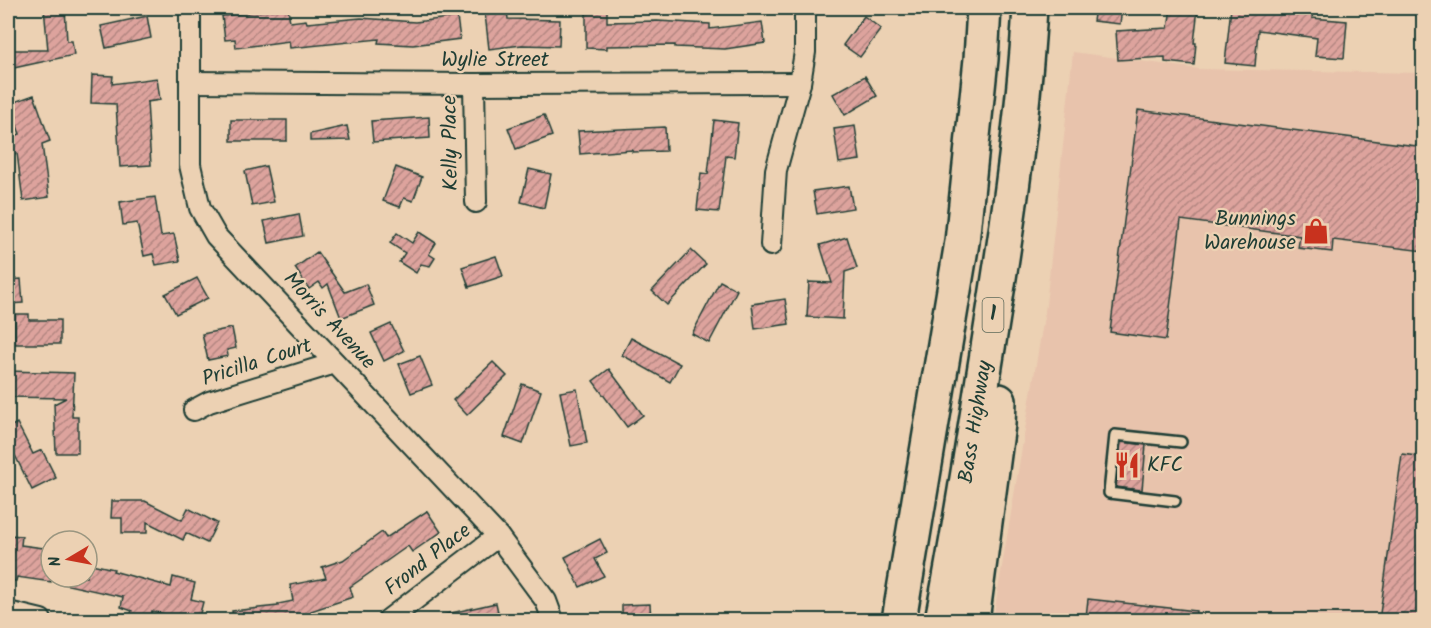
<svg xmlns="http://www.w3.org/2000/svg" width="1431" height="628" viewBox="0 0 1431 628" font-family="Kalam,sans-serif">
  <defs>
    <pattern id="building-hatch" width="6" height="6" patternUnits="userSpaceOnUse" patternTransform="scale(1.5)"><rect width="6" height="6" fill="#dda39d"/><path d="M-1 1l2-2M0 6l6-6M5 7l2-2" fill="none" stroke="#b38681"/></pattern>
  </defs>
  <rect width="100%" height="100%" fill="#ecd1b3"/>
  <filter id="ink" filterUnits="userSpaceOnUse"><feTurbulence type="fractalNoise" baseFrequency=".0167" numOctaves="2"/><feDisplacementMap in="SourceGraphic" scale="12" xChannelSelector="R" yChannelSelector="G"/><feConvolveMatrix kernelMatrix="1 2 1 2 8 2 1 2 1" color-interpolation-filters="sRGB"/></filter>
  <g filter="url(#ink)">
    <polygon fill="#e8c3ac" points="1073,52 1199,69 1423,73 1423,620 993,620 1046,305"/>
    <g fill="url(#building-hatch)" stroke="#1f3d34" stroke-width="1.5">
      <polygon points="44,8 65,8 67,41 72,41 74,55 9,69 9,50 48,50"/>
      <polygon points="288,8 290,22 306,20 307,23 361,18 415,22 457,17 460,39 413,45 378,43 379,39 290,48 289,41 236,48 235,39 225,40 222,16"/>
      <polygon points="1095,8 1122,8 1120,24 1093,21"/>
      <polygon points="1171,8 1198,8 1194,43 1196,43 1194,65 1165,62 1165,57 1118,60 1116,31 1168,28"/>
      <polygon points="1231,8 1314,8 1312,18 1347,21 1344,58 1315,56 1317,38 1258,30 1255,66 1225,63"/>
      <polygon points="586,10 607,10 607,22 657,21 710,24 710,29 762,22 765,43 725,49 675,47 675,45 607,46 607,49 586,48"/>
      <polygon points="507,11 508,19 560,20 559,46 522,45 489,49 485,14"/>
      <polygon points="147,16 151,38 106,48 101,26"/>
      <polygon points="864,16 881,29 860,57 843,45"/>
      <polygon points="92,75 113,76 112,84 157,78 160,100 147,102 151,165 120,167 116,104 91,103"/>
      <polygon points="865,76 877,96 845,115 833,94"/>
      <polygon points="34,95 50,141 42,144 49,197 23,201 17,153 14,154 8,138 20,134 9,104"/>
      <polygon points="1138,110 1424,147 1424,251 1333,240 1332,252 1298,248 1300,236 1181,220 1166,340 1110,332"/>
      <polygon points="544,115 552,136 516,149 508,128"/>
      <polygon points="429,117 430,138 373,142 371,121"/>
      <rect x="231" y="120" width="56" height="21"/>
      <polygon points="714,120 738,123 734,157 726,156 719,212 697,210 701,173 708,174"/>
      <polygon points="347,126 350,140 310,141 310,134"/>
      <polygon points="855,126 860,160 839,163 834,129"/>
      <polygon points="665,127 666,151 632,152 632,150 580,154 578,131"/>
      <polygon points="266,166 274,202 252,206 245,171"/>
      <polygon points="396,167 422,177 413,201 404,198 400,207 383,201"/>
      <polygon points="529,169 551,174 544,208 521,202"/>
      <polygon points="849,186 853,208 817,214 813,191"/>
      <polygon points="155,197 161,236 174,234 180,261 156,265 153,254 144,256 137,223 123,225 120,202"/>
      <polygon points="299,214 303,236 269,243 264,221"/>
      <polygon points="419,232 436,243 429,254 435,258 430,266 421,264 416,273 399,262 405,253 390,243 397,233 412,243"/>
      <polygon points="847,237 857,268 845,272 843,319 807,317 809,282 832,283 820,245"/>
      <polygon points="691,250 706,264 667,305 652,291"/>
      <polygon points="317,252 345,292 366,284 374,305 341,318 328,284 323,288 319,282 309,289 295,268"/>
      <polygon points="496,256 503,276 469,287 462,267"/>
      <polygon points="197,278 208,298 176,314 165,294"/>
      <polygon points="21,279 23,303 8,304 8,280"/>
      <polygon points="720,281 737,290 709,343 692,334"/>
      <polygon points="785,299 789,324 755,329 752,304"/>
      <polygon points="15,314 29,314 29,320 60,320 60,344 15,344"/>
      <polygon points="391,324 404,351 384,361 371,333"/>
      <polygon points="232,328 236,348 227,350 228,356 208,360 202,334"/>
      <polygon points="631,338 680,364 670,382 622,355"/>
      <polygon points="420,356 432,385 411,393 399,364"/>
      <polygon points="493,362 507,376 467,415 453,400"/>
      <polygon points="609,369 643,415 627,427 593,381"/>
      <polygon points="8,371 74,373 72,417 78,417 78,453 56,453 54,404 66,398 8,397"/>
      <polygon points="522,384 541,391 523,444 504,437"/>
      <polygon points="577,389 587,443 571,446 560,392"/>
      <polygon points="17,423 33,454 42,450 56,478 32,490 8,441 8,428"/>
      <polygon points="1121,442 1146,445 1142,490 1116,487"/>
      <polygon points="1402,454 1424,457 1424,621 1379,621"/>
      <polygon points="112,501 145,501 182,520 188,508 217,523 207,543 186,533 183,540 147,522 147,533 122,533 122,518 111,518"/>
      <polygon points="427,511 441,532 412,552 408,546 350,587 353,597 311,611 313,621 233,621 232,611 278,606 278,604 293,601 290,585 326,578 322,567 343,560 382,532 386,538"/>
      <polygon points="8,535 22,536 21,545 51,549 51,582 17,577 16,581 8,581"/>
      <polygon points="600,539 607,553 595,559 604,576 580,587 565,557"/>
      <polygon points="87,563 114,569 113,571 171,587 173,577 195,583 191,599 203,602 198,621 188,621 152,611 149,621 138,621 129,618 132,611 121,607 123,597 59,583 59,577 87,577"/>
      <polygon points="1088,599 1196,611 1195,621 1091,621 1091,618 1086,617"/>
      <polygon points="496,603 500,621 443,621 442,615"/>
      <polygon points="650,604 651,621 622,621 622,605"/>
    </g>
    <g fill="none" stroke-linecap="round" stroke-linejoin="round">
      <g stroke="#1f3d34" stroke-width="14">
        <polyline id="service" points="1175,501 1109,493 1115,435 1181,442"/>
      </g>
      <g stroke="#1f3d34" stroke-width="24">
        <g id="minor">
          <polyline points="190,8 190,165 200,208 216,236 498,536 546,601 553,620"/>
          <polyline points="190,82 474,84 800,83"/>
          <polyline points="474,84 476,202"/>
          <polyline points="771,245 776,170 800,83 805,52 805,8"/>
          <polyline points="194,410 209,402 335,363"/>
          <polyline points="8,612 41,620"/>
          <polyline points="388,620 498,536"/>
        </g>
      </g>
      <g stroke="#1f3d34" stroke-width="38">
        <g id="motorway">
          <polyline points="899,620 962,242 981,59 984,8"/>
          <path d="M942,620c17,-86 30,-173 44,-260 19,-117 37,-234 44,-352"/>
          <polyline points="972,620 998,424 999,401"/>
        </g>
      </g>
      <use href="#service" stroke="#ecd1b3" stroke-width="9"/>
      <use href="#minor" stroke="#ecd1b3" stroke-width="20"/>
      <use href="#motorway" stroke="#ecd1b3" stroke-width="33"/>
    </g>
  </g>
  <defs>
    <g id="shop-bare" transform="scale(2.07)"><path d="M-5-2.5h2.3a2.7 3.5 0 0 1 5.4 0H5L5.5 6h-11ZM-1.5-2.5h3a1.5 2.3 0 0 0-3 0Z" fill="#c8321e" stroke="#ecd1b3" stroke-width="2.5" paint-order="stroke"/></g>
    <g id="restaurant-bare" transform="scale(2.07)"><path d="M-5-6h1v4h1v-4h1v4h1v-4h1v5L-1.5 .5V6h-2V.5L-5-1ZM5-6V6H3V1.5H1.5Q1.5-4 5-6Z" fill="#c8321e" stroke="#ecd1b3" stroke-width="2.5" paint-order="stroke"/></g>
  </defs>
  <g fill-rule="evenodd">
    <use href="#shop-bare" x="1316" y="231"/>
    <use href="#restaurant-bare" x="1127" y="465"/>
  </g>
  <g text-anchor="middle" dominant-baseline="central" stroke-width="4.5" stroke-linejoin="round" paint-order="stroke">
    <rect fill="#ecd1b3" stroke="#5c695a" stroke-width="1.5" x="982.5" y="298" width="21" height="34" rx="4.5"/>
    <g font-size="20" font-weight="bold" fill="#1f3d34">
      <text x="993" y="315">1</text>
    </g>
    <g font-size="21" fill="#1f3d34" stroke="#ecd1b3">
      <text x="495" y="60">Wylie Street</text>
      <text transform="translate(451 143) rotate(-91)">Kelly Place</text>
      <text transform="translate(329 321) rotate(47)">Morris Avenue</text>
      <text transform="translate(257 363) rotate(-18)">Pricilla Court</text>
      <text transform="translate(976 422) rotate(-81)">Bass Highway</text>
      <text transform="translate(428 560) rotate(-38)">Frond Place</text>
    </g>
    <g font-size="21" fill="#1f3d34" stroke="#ecd1b3" text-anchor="end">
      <text x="1296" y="219">Bunnings<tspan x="1296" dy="24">Warehouse</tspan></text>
      <text x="1147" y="465" text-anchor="start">KFC</text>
    </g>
  </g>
  <rect width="1431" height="628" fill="none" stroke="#ecd1b3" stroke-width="30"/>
  <rect x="15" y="15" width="1401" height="598" fill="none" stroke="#1f3d34" stroke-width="2" filter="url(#ink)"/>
  <g transform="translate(69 559) rotate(260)"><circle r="28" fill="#ecd1b3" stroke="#9a9680" stroke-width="1.5"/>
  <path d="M0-4.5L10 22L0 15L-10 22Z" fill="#c8321e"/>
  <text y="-9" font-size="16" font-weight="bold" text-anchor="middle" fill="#1f3d34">N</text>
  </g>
</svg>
